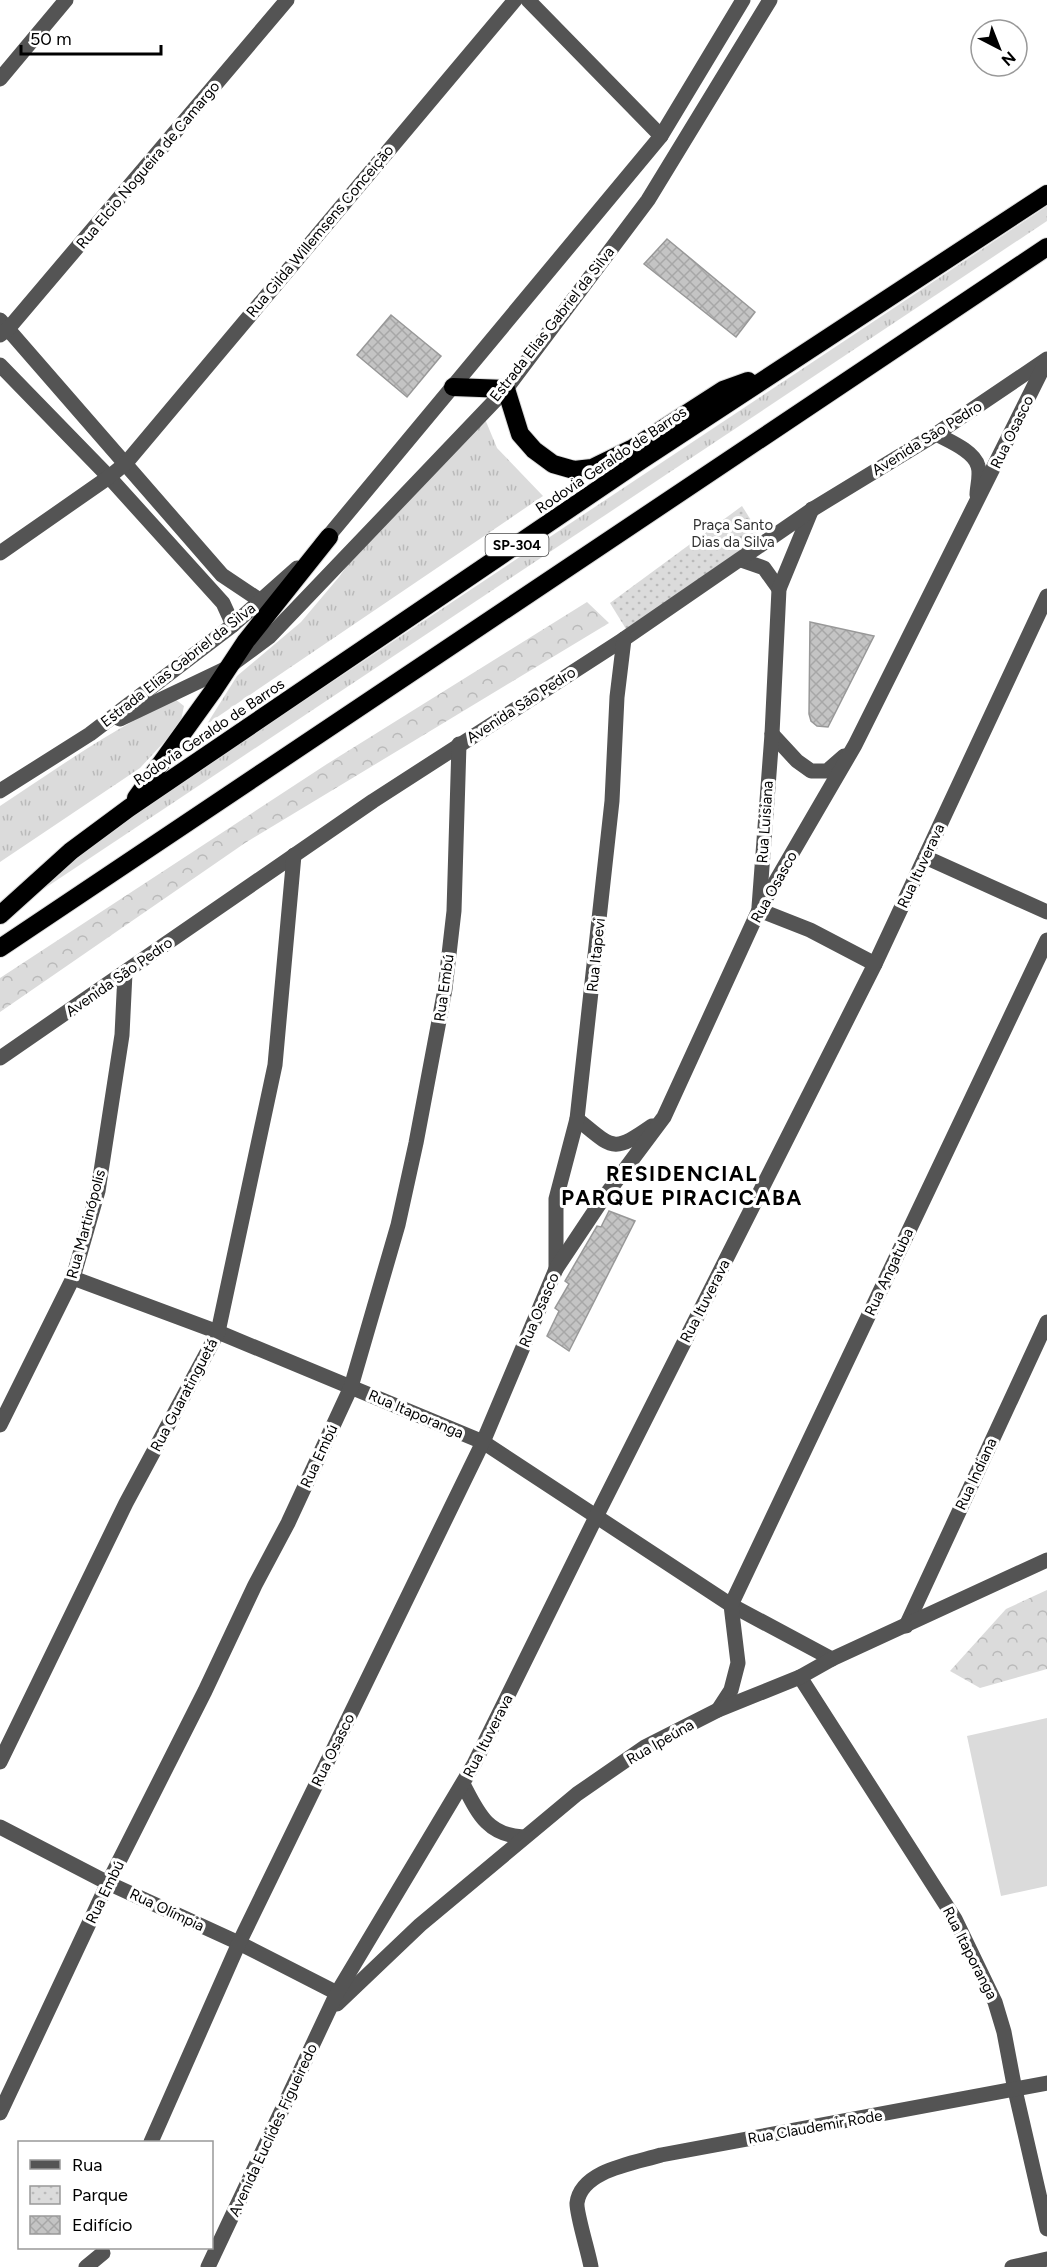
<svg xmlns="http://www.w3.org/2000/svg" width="1047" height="2267" viewBox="0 0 1047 2267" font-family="Figtree,sans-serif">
  <defs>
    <pattern id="grass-tufts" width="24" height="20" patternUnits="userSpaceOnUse" patternTransform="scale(1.5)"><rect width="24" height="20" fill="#dbdbdb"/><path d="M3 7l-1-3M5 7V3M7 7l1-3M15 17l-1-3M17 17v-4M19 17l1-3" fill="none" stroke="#bababa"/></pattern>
    <pattern id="forest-crowns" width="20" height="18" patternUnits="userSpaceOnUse" patternTransform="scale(1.5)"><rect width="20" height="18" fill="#dbdbdb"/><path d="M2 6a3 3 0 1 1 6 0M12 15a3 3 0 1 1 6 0" fill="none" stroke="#bababa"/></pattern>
    <pattern id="park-dots" width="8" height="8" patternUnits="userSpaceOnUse" patternTransform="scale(1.5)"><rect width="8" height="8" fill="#dbdbdb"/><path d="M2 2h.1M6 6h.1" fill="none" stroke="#bababa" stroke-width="1.8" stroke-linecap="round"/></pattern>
    <pattern id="building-cross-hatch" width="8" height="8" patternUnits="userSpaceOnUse" patternTransform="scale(1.5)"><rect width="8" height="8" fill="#c4c4c4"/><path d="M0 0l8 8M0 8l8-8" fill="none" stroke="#a7a7a7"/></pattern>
  </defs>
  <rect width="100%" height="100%" fill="#fff"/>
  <g fill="url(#grass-tufts)">
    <polygon points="1047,206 1047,221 0,918 0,903"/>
    <polygon points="485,419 497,448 543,496 207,724 237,676 301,622 339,577 368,536"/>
    <path d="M175,699l9,7 -4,19 -40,43 -140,94v-56c57,-38 113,-77 175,-107z"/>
  </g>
  <g fill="url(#forest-crowns)">
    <polygon points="587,602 609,623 245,843 0,1012 0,978 327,764"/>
    <polygon points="1047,1590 1047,1669 980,1688 950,1671 1006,1609"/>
  </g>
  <polygon fill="url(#park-dots)" points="742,506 761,536 626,629 610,603"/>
  <polygon fill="#dbdbdb" points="1047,1718 1047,1886 1001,1896 967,1736"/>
  <g fill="url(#building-cross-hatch)" stroke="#989898" stroke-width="1.5">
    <polygon points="667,239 755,312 736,337 644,264"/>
    <polygon points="391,315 441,356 407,397 357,355"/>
    <polygon points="810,622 874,636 828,727 817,726 811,721 809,714"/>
    <polygon points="609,1211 635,1221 569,1351 547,1336 559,1311 555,1308 569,1284 565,1281 597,1226 601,1227"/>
  </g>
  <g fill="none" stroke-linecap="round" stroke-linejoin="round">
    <g stroke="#dbdbdb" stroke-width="20">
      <g id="highway">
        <polyline points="453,387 506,389 520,434 534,450 553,464 574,470 592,468 633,448 723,390 748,381"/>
        <polyline points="136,798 213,691 246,641 329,537"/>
        <polyline points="0,915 71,851 129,808 640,461 1047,194"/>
        <polyline points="0,948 1047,247"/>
      </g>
    </g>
    <g stroke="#545454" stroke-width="15">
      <polyline points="528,0 661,136"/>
      <polyline points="0,79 66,0"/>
      <polyline points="0,320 222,575 261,601"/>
      <polyline points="0,335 8,329 287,0"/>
      <polyline points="0,365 109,477 223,603 233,625"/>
      <path d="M936,434c13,7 38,17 42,32 3,8 -1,21 -1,29"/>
      <polyline points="321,545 661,136 743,0"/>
      <polyline points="0,553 109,477 126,463 515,0"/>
      <polyline points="741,560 764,568 779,589"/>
      <polyline points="120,719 227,668 269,637 506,389 648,200 770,0"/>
      <polyline points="772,734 797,761 811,771 827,771 844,756"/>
      <polyline points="0,791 90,734 233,625 297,568"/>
      <polyline points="925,857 1047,912"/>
      <polyline points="759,907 772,734 779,589 812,509"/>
      <polyline points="759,910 810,930 875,964"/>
      <polyline points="0,1058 373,801 624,639 813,509 936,434 1047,359"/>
      <path d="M577,1119c36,29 35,35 75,7"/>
      <polyline points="556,1269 556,1199 577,1119 612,801 617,697 624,639"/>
      <polyline points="73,1278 218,1332 483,1442 731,1605 832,1659"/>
      <polyline points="0,1425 73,1278 98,1191 122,1035 125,973"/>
      <polyline points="906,1626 1047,1322"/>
      <polyline points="800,1677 955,1919 995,2002 1004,2032 1015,2090 1047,2229"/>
      <polyline points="718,1710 731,1690 738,1663 731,1605 1047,940"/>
      <polyline points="0,1762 126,1503 218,1332 275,1065 294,855"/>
      <path d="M463,1784c15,29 24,51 60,53"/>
      <polyline points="0,1827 108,1883 239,1943 337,1993"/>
      <polyline points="337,2004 420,1925 577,1794 645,1747 718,1710 800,1677 832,1659 1047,1560"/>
      <polyline points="0,2113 108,1883 205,1691 255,1585 288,1523 351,1387 398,1225 416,1143 445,989 454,911 459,744"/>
      <polyline points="151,2142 239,1943 483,1442 556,1269 602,1200 664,1117 759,910 855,745 1047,360"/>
      <polyline points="86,2267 103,2253"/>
      <polyline points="208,2267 337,1993 474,1764 596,1517 875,964 1047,596"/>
      <path d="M591,2267c-2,-13 -15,-54 -14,-64 4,-33 58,-40 84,-48l386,-72"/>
      <polyline points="1012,2267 1047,2259"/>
    </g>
    <use href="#highway" stroke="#000" stroke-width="18"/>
  </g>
  <g text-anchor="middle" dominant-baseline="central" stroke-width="6" stroke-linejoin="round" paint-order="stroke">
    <rect fill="#fff" stroke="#4c4c4c" stroke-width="1.5" x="485.5" y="534" width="63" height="22" rx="4.5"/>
    <g font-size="14" font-weight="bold" fill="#000">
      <text x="517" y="545">SP-304</text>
    </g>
    <g font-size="15" fill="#000" stroke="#fff">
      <text transform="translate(148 165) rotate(-50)">Rua Elcio Nogueira de Camargo</text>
      <text transform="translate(320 231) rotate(-50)">Rua Gilda Willemsens Conceição</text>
      <text transform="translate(552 324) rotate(-52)">Estrada Elias Gabriel da Silva</text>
      <text transform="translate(1012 432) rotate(-64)">Rua Osasco</text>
      <text transform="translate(927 438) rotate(-32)">Avenida São Pedro</text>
      <text transform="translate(611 460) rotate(-34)">Rodovia Geraldo de Barros</text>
      <text transform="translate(178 665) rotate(-38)">Estrada Elias Gabriel da Silva</text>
      <text transform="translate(521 705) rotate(-33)">Avenida São Pedro</text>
      <text transform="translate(209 732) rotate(-34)">Rodovia Geraldo de Barros</text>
      <text transform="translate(765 822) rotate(-86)">Rua Luisiana</text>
      <text transform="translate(921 866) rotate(-65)">Rua Ituverava</text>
      <text transform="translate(774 887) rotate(-61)">Rua Osasco</text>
      <text transform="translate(596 955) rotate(-84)">Rua Itapevi</text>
      <text transform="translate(119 977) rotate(-35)">Avenida São Pedro</text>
      <text transform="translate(444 988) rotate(-82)">Rua Embú</text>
      <text transform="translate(86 1224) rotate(-75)">Rua Martinópolis</text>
      <text transform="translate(889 1272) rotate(-65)">Rua Angatuba</text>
      <text transform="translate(705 1301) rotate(-63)">Rua Ituverava</text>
      <text transform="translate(539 1310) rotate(-67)">Rua Osasco</text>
      <text transform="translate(184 1395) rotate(-62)">Rua Guaratinguetá</text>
      <text transform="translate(416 1414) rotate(23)">Rua Itaporanga</text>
      <text transform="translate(319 1456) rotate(-65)">Rua Embú</text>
      <text transform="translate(976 1474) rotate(-65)">Rua Indiana</text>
      <text transform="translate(488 1736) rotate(-63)">Rua Ituverava</text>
      <text transform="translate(660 1742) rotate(-30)">Rua Ipeúna</text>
      <text transform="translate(333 1750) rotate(-64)">Rua Osasco</text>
      <text transform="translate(105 1892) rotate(-64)">Rua Embú</text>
      <text transform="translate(167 1910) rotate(25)">Rua Olímpia</text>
      <text transform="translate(970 1953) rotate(63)">Rua Itaporanga</text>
      <text transform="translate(815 2127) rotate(-10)">Rua Claudemir Rode</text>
      <text transform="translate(273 2130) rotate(-65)">Avenida Euclides Figueiredo</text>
    </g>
    <g font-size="15" fill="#323232" stroke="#fff">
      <text x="733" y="525">Praça Santo<tspan x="733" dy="17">Dias da Silva</tspan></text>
    </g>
    <g font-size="21" font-weight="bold" letter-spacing="1.5" fill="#000" stroke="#fff">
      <text x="682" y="1173">RESIDENCIAL<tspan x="682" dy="24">PARQUE PIRACICABA</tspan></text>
    </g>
  </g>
  <rect x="18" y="2141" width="195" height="108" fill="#ffffff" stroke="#999999" stroke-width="1.5"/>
  <rect x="30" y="2160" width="30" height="9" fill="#545454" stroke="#999999" stroke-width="1.5"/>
  <text x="72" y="2171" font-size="18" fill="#000000">Rua</text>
  <rect x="30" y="2186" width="30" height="18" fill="url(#park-dots)" stroke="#999999" stroke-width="1.5"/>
  <text x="72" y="2201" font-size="18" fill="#000000">Parque</text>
  <rect x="30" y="2216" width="30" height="18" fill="url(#building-cross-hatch)" stroke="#999999" stroke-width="1.5"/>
  <text x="72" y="2231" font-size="18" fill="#000000">Edifício</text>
  <g transform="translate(999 48) rotate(138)"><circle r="28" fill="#ffffff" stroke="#999999" stroke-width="1.5"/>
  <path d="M0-4.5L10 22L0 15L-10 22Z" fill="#000000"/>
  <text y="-9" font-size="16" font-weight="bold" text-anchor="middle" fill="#000000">N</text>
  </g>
  <path d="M21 45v9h140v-9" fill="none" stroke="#000000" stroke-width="3"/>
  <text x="30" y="45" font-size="18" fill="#000000" stroke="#ffffff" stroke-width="4.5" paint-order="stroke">50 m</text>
</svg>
